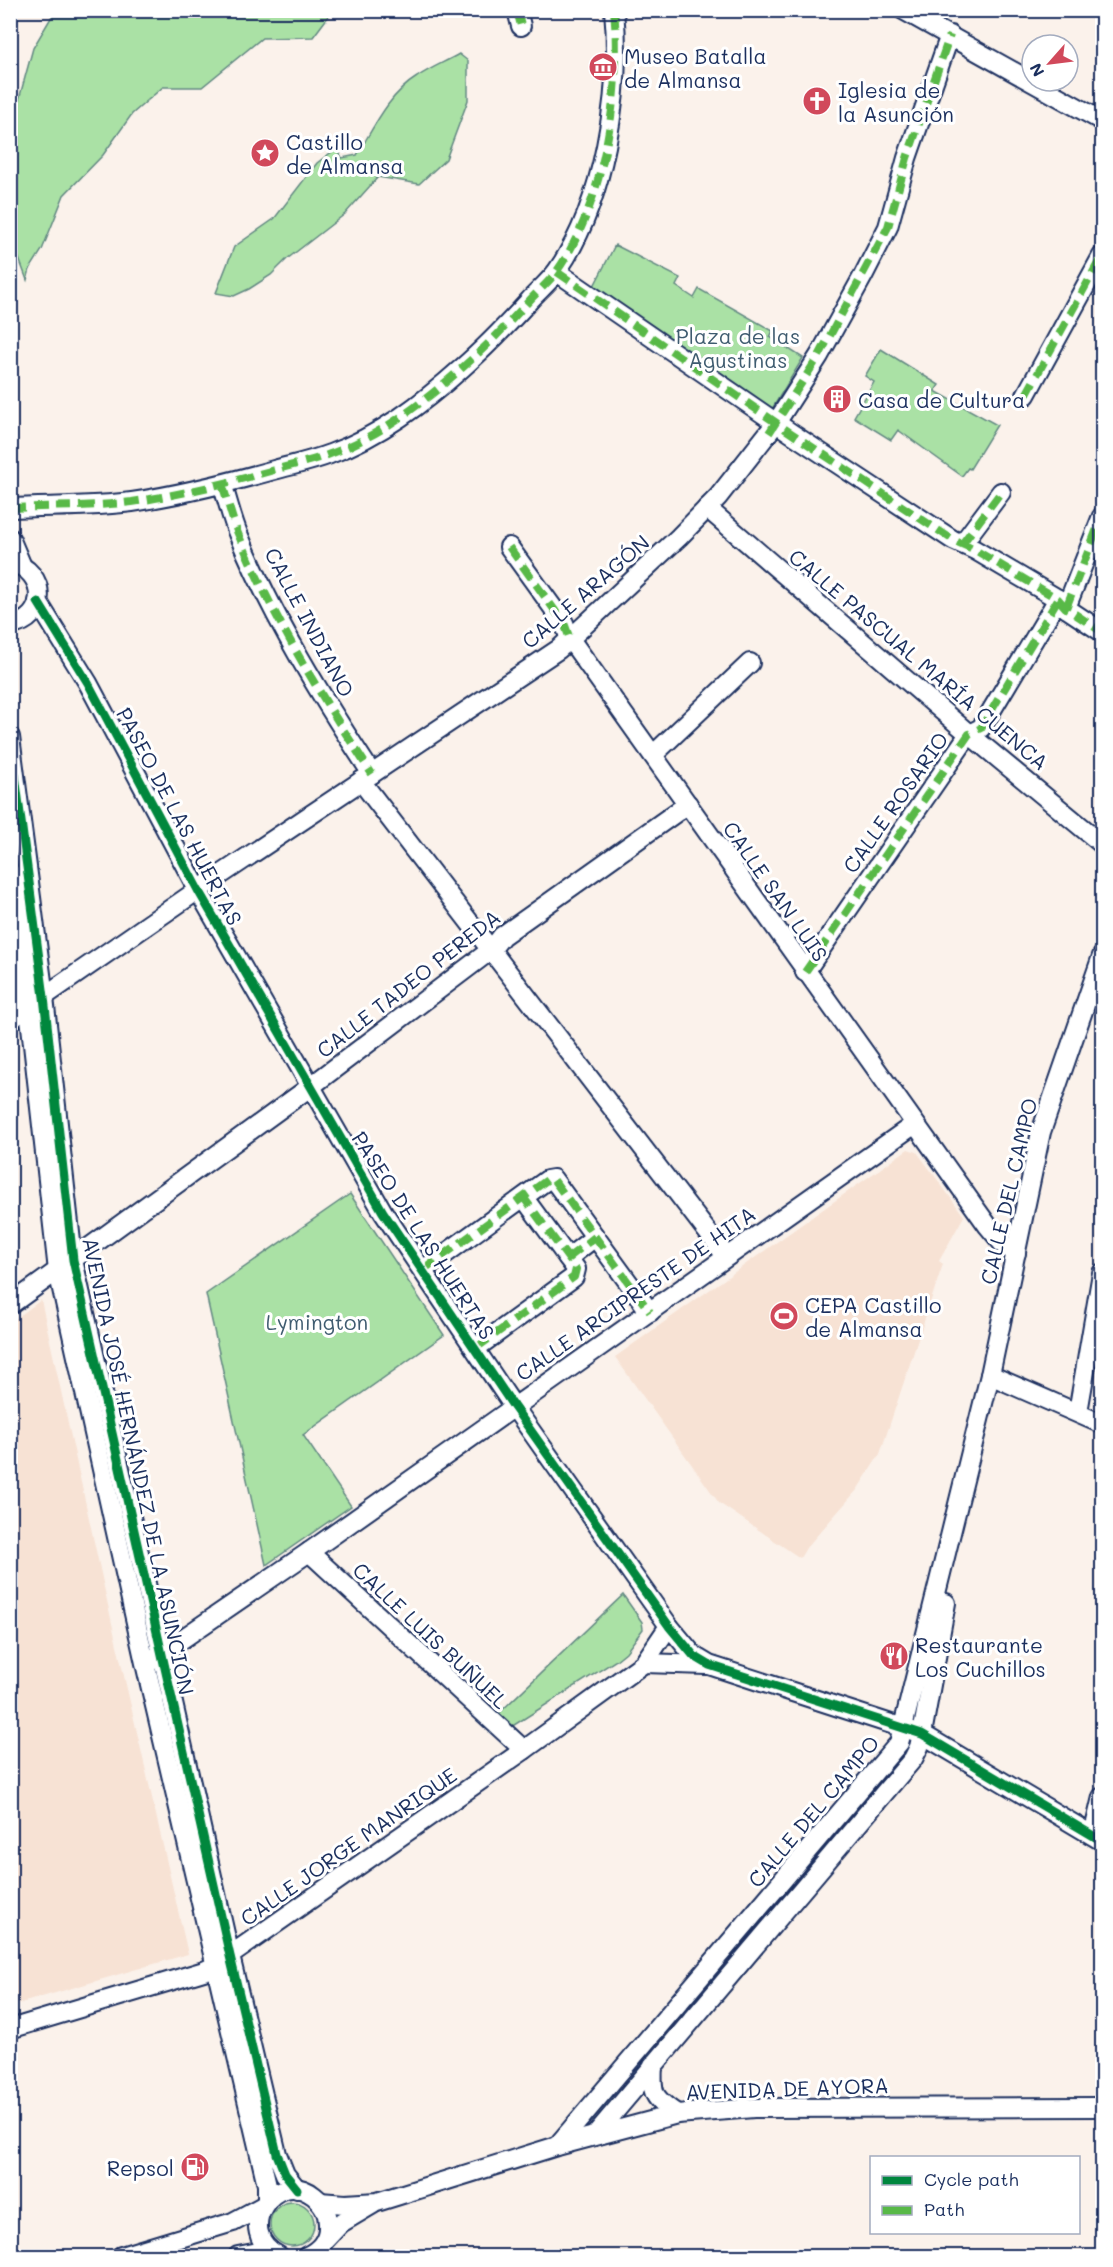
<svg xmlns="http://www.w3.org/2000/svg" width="1113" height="2267" viewBox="0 0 1113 2267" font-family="Mali,sans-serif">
  <rect width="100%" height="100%" fill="#fbf2eb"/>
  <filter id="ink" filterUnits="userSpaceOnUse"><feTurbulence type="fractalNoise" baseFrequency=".0167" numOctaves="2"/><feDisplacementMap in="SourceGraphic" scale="12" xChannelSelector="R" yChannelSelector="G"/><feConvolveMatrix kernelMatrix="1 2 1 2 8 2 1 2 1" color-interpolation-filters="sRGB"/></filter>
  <g filter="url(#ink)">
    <g fill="#f7e2d4">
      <polygon points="908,1149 917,1152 964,1216 939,1261 943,1264 880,1454 857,1490 806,1548 800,1558 719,1503 615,1357"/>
      <polygon points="41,1300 113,1628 188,1954 11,2006 10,1323"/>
    </g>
    <g fill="#aae1a5" stroke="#628882" stroke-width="1.5">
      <polygon points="55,11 327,10 328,17 313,37 262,38 202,87 163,87 132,114 103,155 64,195 42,250 30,269 27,280 11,237 11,149 15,114 33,48"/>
      <path d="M459,54l9,7v39l-16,43 -6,16 -27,25 -41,-7 -33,37 -58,45 -16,16 -22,14 -15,7 -18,-3 18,-46 40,-28 43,-56 20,-15 5,10 15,-3c17,-28 31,-60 60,-78 13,-9 28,-15 42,-23z"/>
      <polygon points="615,245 680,278 676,286 694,298 699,289 773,331 770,337 803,358 772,409 593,288"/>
      <polygon points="881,349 939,385 935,391 997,425 970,469 968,468 962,476 898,430 891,440 854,417 874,382 865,376"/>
      <polygon points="350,1194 444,1335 303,1435 351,1506 266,1565 206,1294"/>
      <polygon points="623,1595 642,1622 643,1629 626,1652 615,1661 511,1727 498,1714"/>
      <circle cx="292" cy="2224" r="22"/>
    </g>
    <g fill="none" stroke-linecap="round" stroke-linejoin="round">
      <g stroke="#1b2f5e" stroke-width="22">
        <g id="street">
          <polyline points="517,10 521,26"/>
          <polyline points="903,10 1102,121"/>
          <polyline points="557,272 791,433 953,540 975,550 1058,599 1066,608 1102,632"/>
          <polyline points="1026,395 1102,256"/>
          <path d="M222,484c6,17 10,36 17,52 35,84 83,162 133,238"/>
          <path d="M10,508c41,-2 83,-1 122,-6 48,-7 95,-19 142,-32 18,-5 38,-9 56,-16 50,-18 93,-51 132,-86 24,-21 46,-44 67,-67 9,-10 20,-19 28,-30 47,-67 65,-180 57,-261"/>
          <polyline points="707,508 969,734 1102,844"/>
          <polyline points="10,538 21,564"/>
          <polyline points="962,544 1001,492"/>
          <polyline points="509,547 564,623 570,639 988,1226 1003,1244 1016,1253"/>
          <path d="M10,562c39,9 38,59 0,63"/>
          <polyline points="38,602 88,683 198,890 383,1212 514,1407 669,1626 694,1656 709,1665 922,1734 1102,1841"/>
          <polyline points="1066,608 1102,516"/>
          <polyline points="10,737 44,997 73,1260 230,1956 277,2154 285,2174 297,2189"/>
          <polyline points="653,755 750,663"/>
          <polyline points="361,781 726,1256"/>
          <polyline points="10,872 29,1008 58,1271 145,1663 267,2185 267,2200"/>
          <polyline points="805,972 969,734 981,728 1058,599"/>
          <polyline points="10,1020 198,890 559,649 679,537 718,497 776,423 819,356 863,276 888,227 907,158 950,35"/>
          <polyline points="568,1258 595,1237"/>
          <polyline points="423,1270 547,1180 553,1179 650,1312"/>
          <polyline points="10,1305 310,1087 491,950 502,936 688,804"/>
          <polyline points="476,1348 574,1277 576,1269 524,1198"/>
          <polyline points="990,1375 1102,1424"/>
          <polyline points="1078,1412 1102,1273"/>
          <polyline points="309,1552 524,1750"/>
          <polyline points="153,1659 309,1552 915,1124"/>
          <polyline points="644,1663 707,1665"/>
          <polyline points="1093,1835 1102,1797"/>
          <polyline points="10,2029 204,1971 215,1966 524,1750 644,1663 669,1626"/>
          <path d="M653,2065c-2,29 0,33 24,49"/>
          <polyline points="595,2135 913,1759 919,1747 922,1734 946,1603"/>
          <polyline points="557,2146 899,1743 990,1375 1041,1132 1102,956"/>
          <polyline points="320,2202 345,2204 377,2202 557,2146 677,2114 754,2108 1102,2107"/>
          <polyline points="326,2239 341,2223 373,2204"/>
          <polyline points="121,2256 233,2222 263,2206"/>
          <polyline points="238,2256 269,2250"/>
          <path d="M279,2256c-48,-24 -4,-91 35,-60 9,7 14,17 14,28 1,15 -8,26 -21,32"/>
        </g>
      </g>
      <use href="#street" stroke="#fff" stroke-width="18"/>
      <g stroke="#58b947" stroke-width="8" stroke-dasharray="15 8" stroke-linecap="butt">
        <polyline points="517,10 521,26"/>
        <polyline points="557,272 791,433 953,540 975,550 1058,599 1066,608 1102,632"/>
        <polyline points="1026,395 1102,256"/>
        <polyline points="769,433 819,356 888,227 907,158 950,35"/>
        <path d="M222,484c6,17 10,36 17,52 35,84 83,162 133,238"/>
        <path d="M10,508c41,-2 83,-1 122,-6 48,-7 95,-19 142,-32 18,-5 38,-9 56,-16 50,-18 93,-51 132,-86 24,-21 46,-44 67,-67 9,-10 20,-19 28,-30 47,-67 65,-180 57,-261"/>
        <polyline points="962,544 1001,492"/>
        <polyline points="509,547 564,623 570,639"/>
        <polyline points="1066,608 1102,516"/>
        <polyline points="805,972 969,734 981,728 1058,599"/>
        <polyline points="568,1258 595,1237"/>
        <polyline points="423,1270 547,1180 553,1179 650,1312"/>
        <polyline points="476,1348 574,1277 576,1269 524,1198"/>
      </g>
      <g stroke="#fff" stroke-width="13">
        <g id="cycleway">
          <polyline points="38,602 88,683 198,890 383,1212 514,1407 669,1626 694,1656 709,1665 922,1734 1102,1841"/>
          <polyline points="10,737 44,997 73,1260 230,1956 277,2154 285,2174 297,2189"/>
        </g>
      </g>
      <use href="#cycleway" stroke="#00873e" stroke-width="9"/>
    </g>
  </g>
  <defs>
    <g id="museum-disc" transform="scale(1.5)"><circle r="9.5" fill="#d1495b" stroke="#fff"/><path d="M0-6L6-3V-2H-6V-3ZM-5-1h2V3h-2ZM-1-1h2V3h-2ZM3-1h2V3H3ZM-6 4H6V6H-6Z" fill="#fff"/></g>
    <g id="church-disc" transform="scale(1.5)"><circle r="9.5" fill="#d1495b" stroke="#fff"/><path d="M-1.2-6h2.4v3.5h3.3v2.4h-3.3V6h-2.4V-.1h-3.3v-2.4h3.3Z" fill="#fff"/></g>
    <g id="sight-disc" transform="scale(1.5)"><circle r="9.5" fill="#d1495b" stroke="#fff"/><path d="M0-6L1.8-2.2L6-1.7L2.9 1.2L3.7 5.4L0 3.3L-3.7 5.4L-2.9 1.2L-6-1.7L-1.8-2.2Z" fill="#fff"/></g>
    <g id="building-disc" transform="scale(1.5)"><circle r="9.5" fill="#d1495b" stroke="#fff"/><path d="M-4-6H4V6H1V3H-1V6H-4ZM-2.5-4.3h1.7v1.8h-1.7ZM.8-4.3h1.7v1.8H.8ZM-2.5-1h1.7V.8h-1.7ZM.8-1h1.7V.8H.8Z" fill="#fff"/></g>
    <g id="stadium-disc" transform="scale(1.5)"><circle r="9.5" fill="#d1495b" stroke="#fff"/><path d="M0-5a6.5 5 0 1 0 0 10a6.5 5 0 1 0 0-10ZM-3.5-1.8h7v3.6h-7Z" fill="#fff"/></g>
    <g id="restaurant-disc" transform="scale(1.5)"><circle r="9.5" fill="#d1495b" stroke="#fff"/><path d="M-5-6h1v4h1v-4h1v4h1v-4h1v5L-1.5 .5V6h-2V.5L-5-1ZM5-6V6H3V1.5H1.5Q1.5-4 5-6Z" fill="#fff"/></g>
    <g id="fuel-disc" transform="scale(1.5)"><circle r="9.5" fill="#d1495b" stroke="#fff"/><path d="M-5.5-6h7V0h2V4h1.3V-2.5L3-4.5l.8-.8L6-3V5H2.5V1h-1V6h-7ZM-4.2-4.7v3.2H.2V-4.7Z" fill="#fff"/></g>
  </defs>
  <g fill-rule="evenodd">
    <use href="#museum-disc" x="603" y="67"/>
    <use href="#church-disc" x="817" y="101"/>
    <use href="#sight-disc" x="265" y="153"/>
    <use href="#building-disc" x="837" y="399"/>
    <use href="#stadium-disc" x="784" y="1316"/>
    <use href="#restaurant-disc" x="894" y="1656"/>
    <use href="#fuel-disc" x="195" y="2167"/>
  </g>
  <g text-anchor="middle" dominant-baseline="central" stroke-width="6" stroke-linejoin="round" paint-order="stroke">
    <g font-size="21" fill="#1b2f5e" stroke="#fff" text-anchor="start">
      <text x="624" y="55">Museo Batalla<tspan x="624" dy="24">de Almansa</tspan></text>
      <text x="838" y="89">Iglesia de<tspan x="838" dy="24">la Asunción</tspan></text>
      <text x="286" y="141">Castillo<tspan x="286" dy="24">de Almansa</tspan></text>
      <text x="858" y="399">Casa de Cultura</text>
      <text x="805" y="1304">CEPA Castillo<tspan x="805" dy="24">de Almansa</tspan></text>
      <text x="915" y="1644">Restaurante<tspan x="915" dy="24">Los Cuchillos</tspan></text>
      <text x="174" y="2167" text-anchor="end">Repsol</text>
    </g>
    <g font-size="21" fill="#3f5c70" stroke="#fff">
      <text x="738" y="335">Plaza de las<tspan x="738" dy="24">Agustinas</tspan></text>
      <text x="317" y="1321">Lymington</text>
    </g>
    <g font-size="21" fill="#1b2f5e" stroke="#fff">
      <text transform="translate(585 591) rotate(-41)">CALLE ARAGÓN</text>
      <text transform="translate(310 622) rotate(62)">CALLE INDIANO</text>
      <text transform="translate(919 659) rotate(40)">CALLE PASCUAL MARÍA CUENCA</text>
      <text transform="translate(895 802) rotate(-55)">CALLE ROSARIO</text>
      <text transform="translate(180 816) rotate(62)">PASEO DE LAS HUERTAS</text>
      <text transform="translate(776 891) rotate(55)">CALLE SAN LUIS</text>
      <text transform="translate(408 983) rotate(-38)">CALLE TADEO PEREDA</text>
      <text transform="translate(1008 1191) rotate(-77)">CALLE DEL CAMPO</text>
      <text transform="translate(424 1235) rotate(57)">PASEO DE LAS HUERTAS</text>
      <text transform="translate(635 1293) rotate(-35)">CALLE ARCIPRESTE DE HITA</text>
      <text transform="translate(139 1466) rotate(78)">AVENIDA JOSÉ HERNÁNDEZ DE LA ASUNCIÓN</text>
      <text transform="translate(431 1635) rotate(43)">CALLE LUIS BUÑUEL</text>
      <text transform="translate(813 1811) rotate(-50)">CALLE DEL CAMPO</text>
      <text transform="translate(348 1846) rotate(-35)">CALLE JORGE MANRIQUE</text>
      <text transform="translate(787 2088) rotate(-2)">AVENIDA DE AYORA</text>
    </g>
  </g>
  <rect width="1113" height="2267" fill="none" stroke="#fff" stroke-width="36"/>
  <rect x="18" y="18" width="1077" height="2231" fill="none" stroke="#1b2f5e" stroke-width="2" filter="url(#ink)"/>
  <rect x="870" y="2156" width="210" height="78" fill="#ffffff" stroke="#a4acbf" stroke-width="1.5"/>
  <rect x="882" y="2176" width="30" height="9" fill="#00873e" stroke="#a4acbf" stroke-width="1.5"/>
  <text x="924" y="2186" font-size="18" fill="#1b2f5e">Cycle path</text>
  <rect x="882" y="2206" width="30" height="9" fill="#58b947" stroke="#a4acbf" stroke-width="1.5"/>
  <text x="924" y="2216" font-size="18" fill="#1b2f5e">Path</text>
  <g transform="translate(1050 63) rotate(242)"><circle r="28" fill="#ffffff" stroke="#a4acbf" stroke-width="1.5"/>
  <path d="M0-4.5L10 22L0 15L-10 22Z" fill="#d1495b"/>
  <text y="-9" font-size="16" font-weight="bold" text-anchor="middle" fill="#1b2f5e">N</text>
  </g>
</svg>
